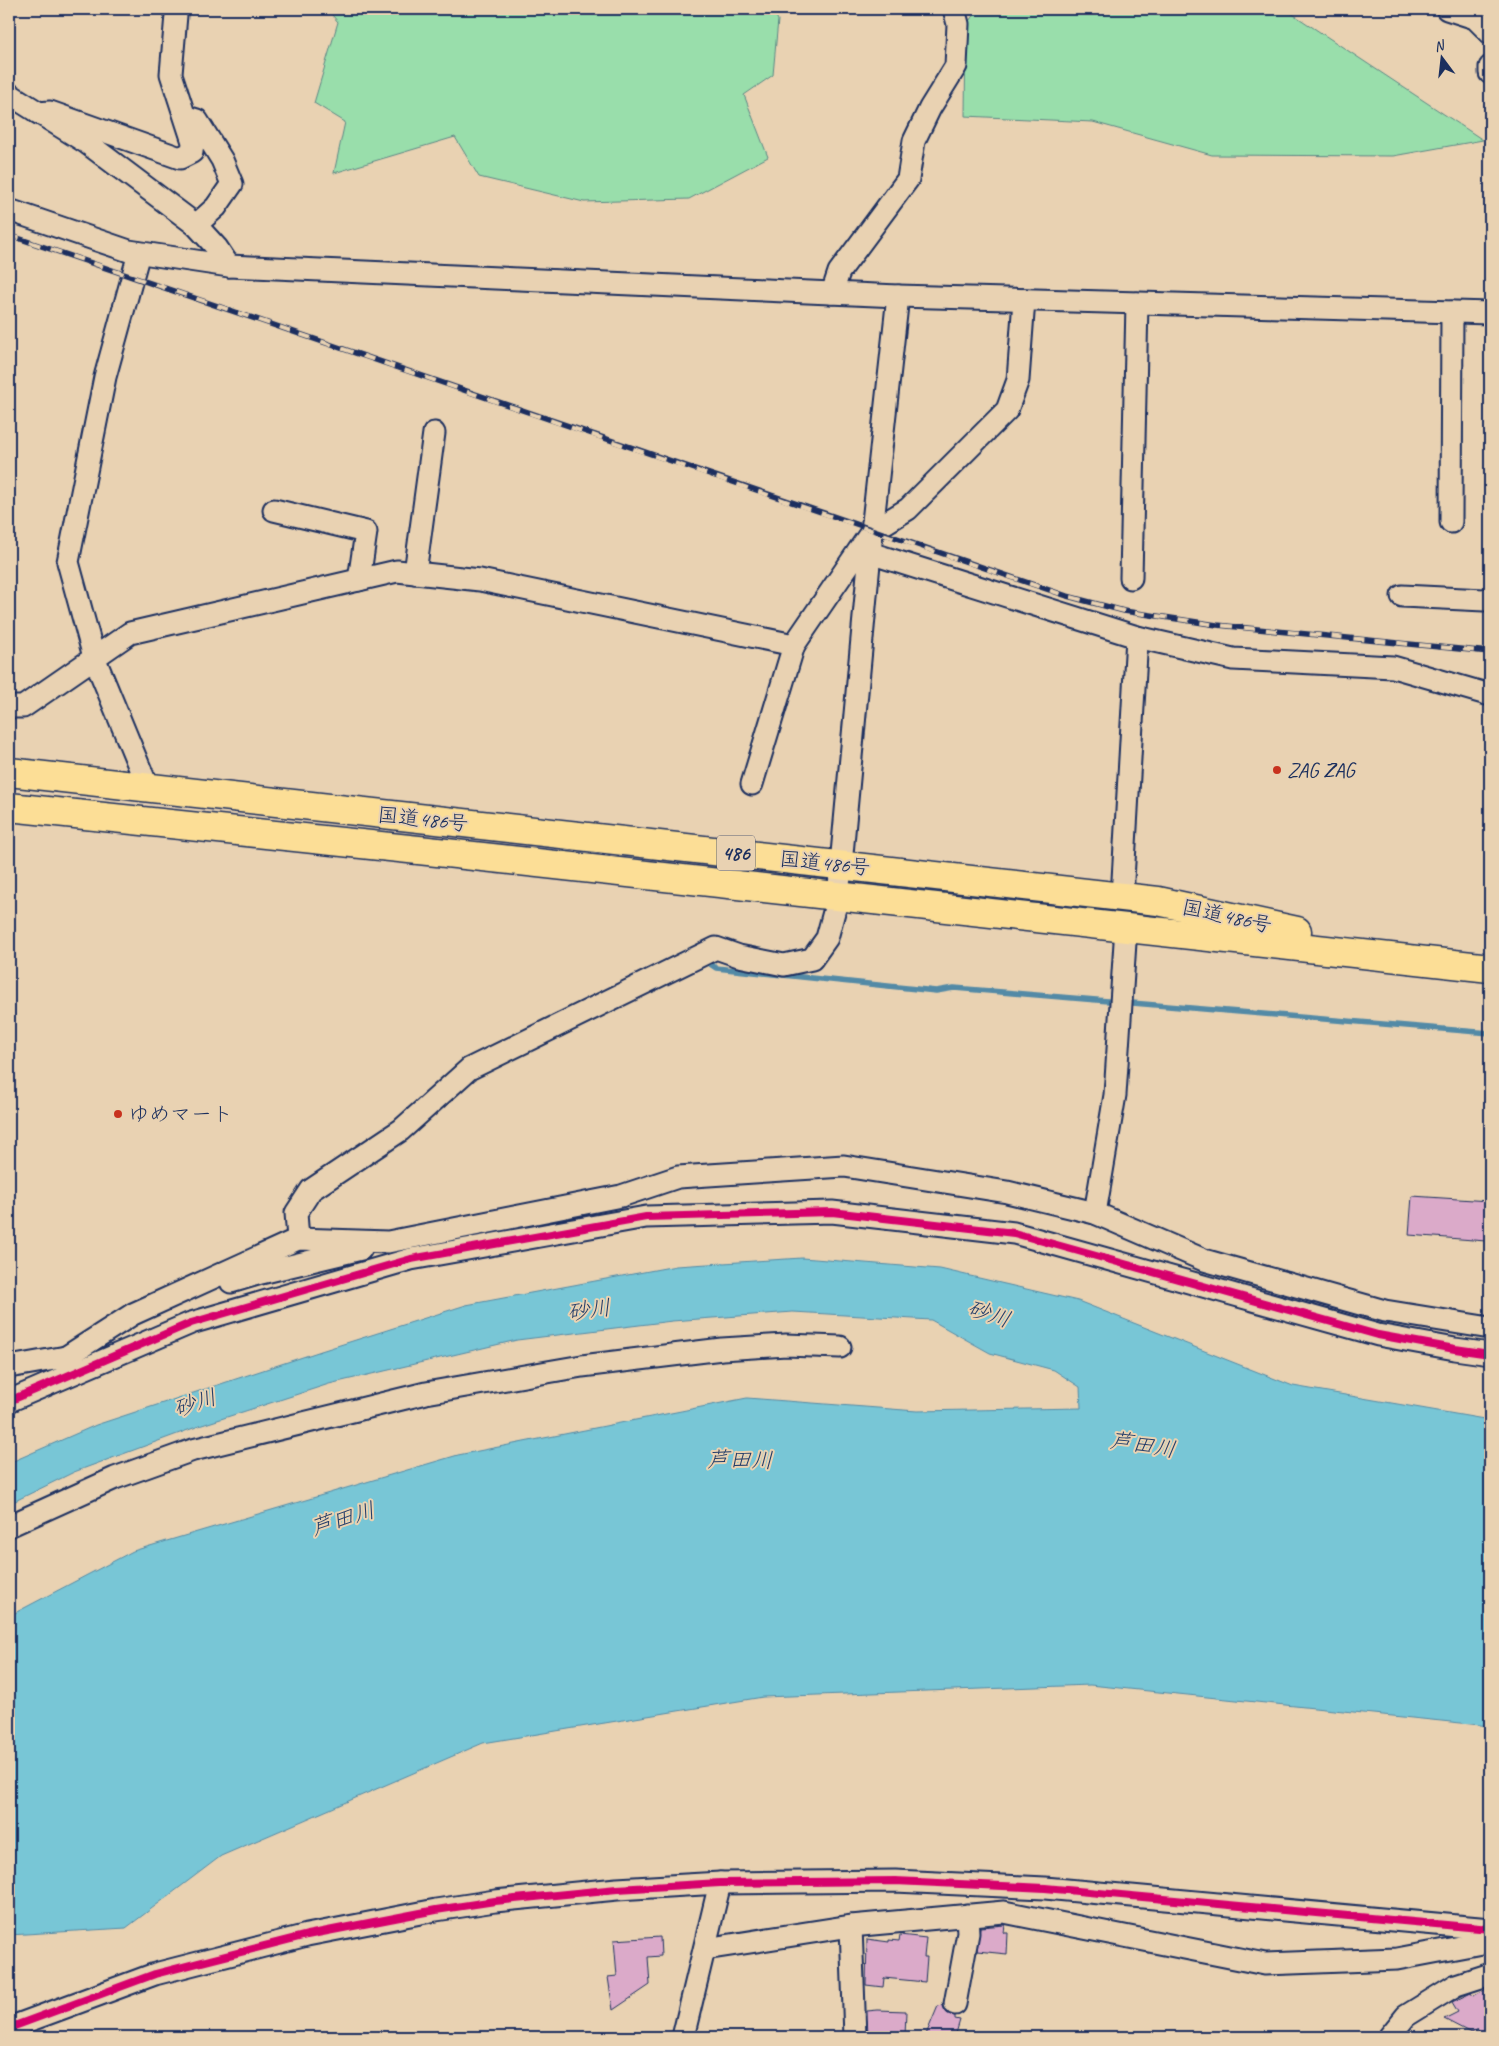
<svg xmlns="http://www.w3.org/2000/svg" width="1499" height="2046" viewBox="0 0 1499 2046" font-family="Caveat,'Klee One',sans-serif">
  <rect width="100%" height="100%" fill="#e9d2b2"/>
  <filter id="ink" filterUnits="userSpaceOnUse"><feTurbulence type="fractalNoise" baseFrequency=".02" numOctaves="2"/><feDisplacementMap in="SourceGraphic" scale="10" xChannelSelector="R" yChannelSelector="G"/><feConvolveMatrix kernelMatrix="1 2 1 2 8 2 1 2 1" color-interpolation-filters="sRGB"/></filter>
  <g filter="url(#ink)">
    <g fill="#99deab" stroke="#5a8684">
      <polygon points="327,9 772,9 778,20 773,75 744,95 768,157 689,199 584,202 479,177 455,137 334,173 345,122 314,103 338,22"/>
      <polygon points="978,9 1285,9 1483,140 1393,156 1212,155 1093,122 965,116 966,25"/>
    </g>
    <polygon fill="#78c6d6" stroke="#538aa6" points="802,1258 940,1269 1078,1301 1293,1386 1490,1420 1490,1726 1090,1685 763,1697 483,1743 221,1856 126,1928 9,1935 9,1616 133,1551 458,1455 747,1398 917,1411 1081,1408 1080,1387 1054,1370 990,1353 931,1320 793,1312 672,1321 517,1340 329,1384 199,1426 74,1472 9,1504 9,1463 96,1425 321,1351 466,1305 676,1266"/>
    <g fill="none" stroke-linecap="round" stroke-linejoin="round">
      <polyline stroke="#538aa6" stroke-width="5.5" points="710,964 716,968 936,991 954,988 1490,1033"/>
    </g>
    <g fill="#dbaac9" stroke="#1b2f5e">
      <polygon points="1412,1196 1489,1201 1486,1241 1409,1235"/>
      <polygon points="1005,1925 1004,1933 1008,1933 1007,1954 977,1951 980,1927"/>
      <polygon points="900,1935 926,1938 924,1957 927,1957 925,1982 884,1978 883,1987 866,1985 867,1939 889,1942 889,1940 899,1941"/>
      <polygon points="660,1937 661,1956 648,1957 650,1985 613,2010 608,1977 617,1976 614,1940"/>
      <polygon points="1490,1987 1490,2037 1482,2037 1477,2029 1471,2033 1444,2019 1458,2012 1452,2002 1471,1993 1473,1996"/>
      <polygon points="943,2005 947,2013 955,2016 955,2019 960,2020 955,2037 925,2037 938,2006"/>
      <polygon points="878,2010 906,2011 905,2037 868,2037 867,2011"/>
    </g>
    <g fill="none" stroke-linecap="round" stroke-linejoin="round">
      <g stroke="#1b2f5e" stroke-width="25">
        <g id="minor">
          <polyline points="1447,9 1475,18 1490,33"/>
          <polyline points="1490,67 1490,73"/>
          <polyline points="9,94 87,143 196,225 217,248 229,266"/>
          <polyline points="38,113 50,112 180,158 192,152 193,142 171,74 176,15"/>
          <polyline points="187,117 197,120 222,160 232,184 216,207 196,225"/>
          <polyline points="9,210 129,251 229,266 898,296 1490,313"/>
          <polyline points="139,253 105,377 68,562 94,657 148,788"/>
          <polyline points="832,293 839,272 908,179 914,141 930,108 956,66 958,24 954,9"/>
          <polyline points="274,510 366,532 359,580"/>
          <polyline points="1451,522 1452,312"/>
          <polyline points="870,553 1137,637 1233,659 1393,667 1490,695"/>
          <polyline points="415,573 434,433"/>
          <polyline points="1131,578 1137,303"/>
          <polyline points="1402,596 1484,600 1490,598"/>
          <polyline points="9,707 23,707 130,633 397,571 480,580 794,645"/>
          <polyline points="752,784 794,645 872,531 908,509 1007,410 1018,380 1024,300"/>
          <polyline points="1122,897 1137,637"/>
          <polyline points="1095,1213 1115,1095 1126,927"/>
          <polyline points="298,1239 296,1213 311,1190 401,1130 469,1069 716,948 739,956 784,965 812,959 827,938 838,897 872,531 898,296"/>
          <polyline points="231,1282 261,1273 361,1249"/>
          <polyline points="66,1357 133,1314 298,1239 388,1242 621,1196 678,1177 844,1166 1007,1192 1095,1213 1204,1260 1385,1311 1490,1328"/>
          <polyline points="9,1367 66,1357 76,1366"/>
          <polyline points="9,1401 191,1323 411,1259 646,1217 832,1212 1014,1233 1378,1335 1455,1349 1490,1354"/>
          <polyline points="9,1526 115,1478 193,1450 426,1393 582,1366 722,1349 786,1345 840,1347"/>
          <polyline points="851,1926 855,2037"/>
          <polyline points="705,1949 851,1926 1004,1912 1265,1964 1397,1959 1487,1942 1490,1933"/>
          <polyline points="955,2004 968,1933 967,1915"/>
          <polyline points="9,2028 155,1974 307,1935 436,1910 495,1901 617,1889 720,1883 895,1881 1045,1888 1490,1929"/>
          <polyline points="683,2037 720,1883"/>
          <polyline points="1389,2037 1406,2016 1456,1985 1490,1974"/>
        </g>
      </g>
      <g stroke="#1b2f5e" stroke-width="31">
        <g id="highway">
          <polyline points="9,772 1158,901 1297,931"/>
          <polyline points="9,807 428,851 1490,968"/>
        </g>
      </g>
      <use href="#minor" stroke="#e9d2b2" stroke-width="21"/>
      <use href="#highway" stroke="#fcde96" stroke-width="28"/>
      <g stroke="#1b2f5e" stroke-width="5.5">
        <path id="rail" d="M9,235c353,119 704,243 1058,361l57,15 93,14 273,27"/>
      </g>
      <use href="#rail" stroke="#e9d2b2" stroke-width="4" stroke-dasharray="11" stroke-linecap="butt"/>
      <g stroke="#e9d2b2" stroke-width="11">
        <g id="cycleway">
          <polyline points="9,1401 191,1323 411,1259 646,1217 832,1212 1014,1233 1378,1335 1455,1349 1490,1354"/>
          <polyline points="9,2028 155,1974 307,1935 436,1910 495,1901 617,1889 720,1883 895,1881 1045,1888 1490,1929"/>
        </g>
      </g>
      <use href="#cycleway" stroke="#d6006c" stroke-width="8"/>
    </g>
  </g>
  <g fill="#c8321e" stroke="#e9d2b2" stroke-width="2">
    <circle cx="1277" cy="770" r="5"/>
    <circle cx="118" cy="1114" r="5"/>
  </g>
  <g text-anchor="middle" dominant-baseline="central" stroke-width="4" stroke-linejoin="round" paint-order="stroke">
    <rect fill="#e9d2b2" stroke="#596077" stroke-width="1" x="717" y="835.5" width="38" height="35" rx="4"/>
    <g font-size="20" font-weight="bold" fill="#1b2f5e">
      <text x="736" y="853">486</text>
    </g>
    <g font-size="21" fill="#1b2f5e" stroke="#e9d2b2" text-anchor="start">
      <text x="1287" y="770">ZAG ZAG</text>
      <text x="128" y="1114">ゆめマート</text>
    </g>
    <g font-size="21" fill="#1b2f5e" stroke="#e9d2b2">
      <text transform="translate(423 819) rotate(6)">国道486号</text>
      <text transform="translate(825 863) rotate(6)">国道486号</text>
      <text transform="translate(1227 916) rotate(12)">国道486号</text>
    </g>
    <g font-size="22" font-style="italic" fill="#243e6a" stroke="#e9d2b2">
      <text transform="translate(589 1310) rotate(-7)">砂川</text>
      <text transform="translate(989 1314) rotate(18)">砂川</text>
      <text transform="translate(195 1403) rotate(-18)">砂川</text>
      <text transform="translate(1143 1445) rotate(9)">芦田川</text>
      <text transform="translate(740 1460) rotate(1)">芦田川</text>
      <text transform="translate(343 1519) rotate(-17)">芦田川</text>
    </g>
  </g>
  <rect width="1499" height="2046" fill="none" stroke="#e9d2b2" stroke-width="30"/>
  <rect x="15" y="15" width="1469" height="2016" fill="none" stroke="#1b2f5e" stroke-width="2" filter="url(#ink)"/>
  <g transform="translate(1442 58) rotate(345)" stroke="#e9d2b2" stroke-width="4" paint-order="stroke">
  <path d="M0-4L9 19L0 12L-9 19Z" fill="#1b2f5e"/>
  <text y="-8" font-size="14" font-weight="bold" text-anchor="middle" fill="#1b2f5e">N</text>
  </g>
</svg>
